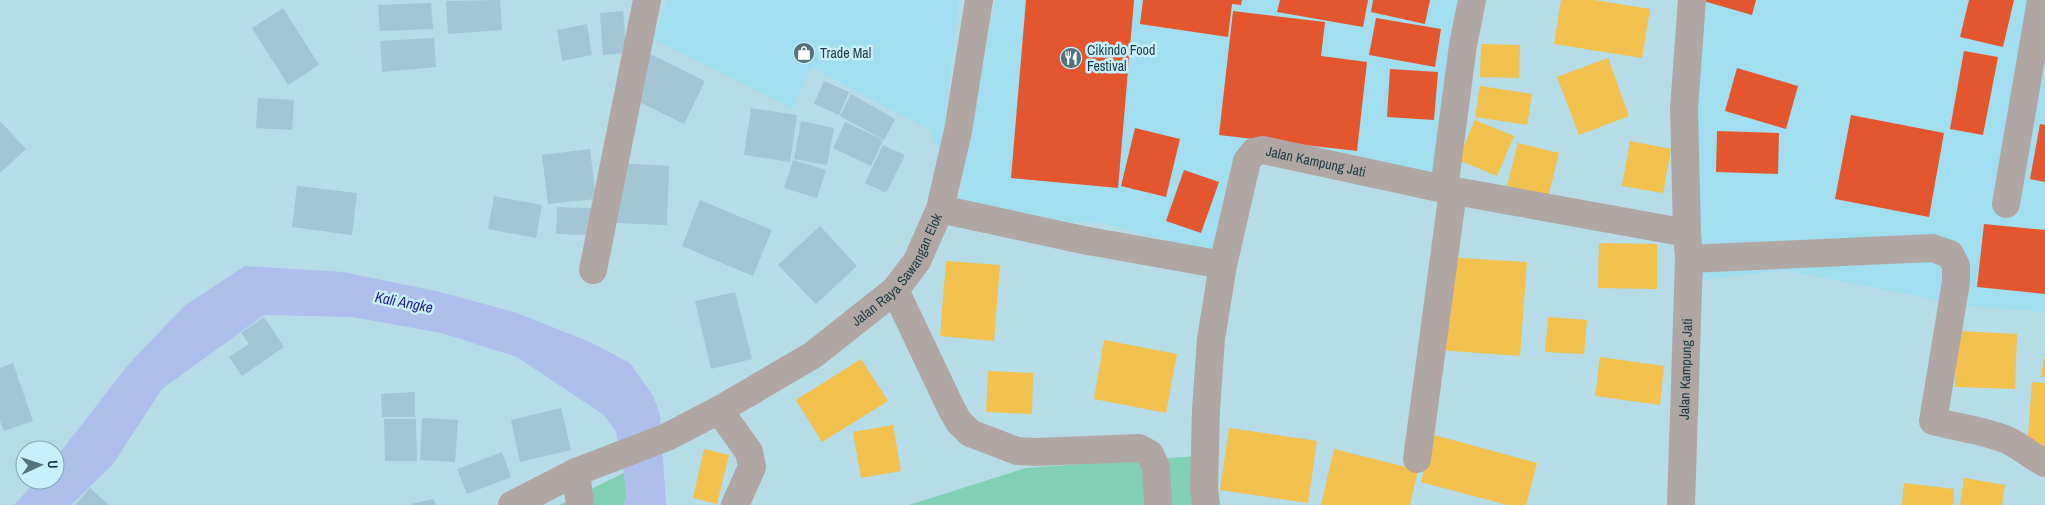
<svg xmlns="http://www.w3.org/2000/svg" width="2045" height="505" viewBox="0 0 2045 505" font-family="'Archivo Narrow',sans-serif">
  <rect width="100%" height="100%" fill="#b6dce7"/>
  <g fill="#a1def0">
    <polygon points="668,0 959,0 941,154 929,130 812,67 792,108 652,39"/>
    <polygon points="995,0 1466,0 1440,180 1259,142 1214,254 1103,223 955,221"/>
    <polygon points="1693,0 2045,0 2045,312 1970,306 1782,270 1698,281"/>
  </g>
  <g fill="#81d0b6">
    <polygon points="1198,456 1200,505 909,505 1026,468"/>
    <polygon points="624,473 626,494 624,505 559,505"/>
  </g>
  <polygon fill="#aebfec" points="245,266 343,272 440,292 514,312 590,342 630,363 653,396 660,414 666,505 624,505 626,494 624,473 616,432 604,415 517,357 441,333 352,317 264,315 162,389 113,464 71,505 14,505 37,480 55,480 55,459 128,365 184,306"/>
  <g fill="#f2c14e">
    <polygon points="1561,0 1594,0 1650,9 1642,58 1554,44"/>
    <polygon points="1481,44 1520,45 1519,78 1480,77"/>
    <polygon points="1608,58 1629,116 1579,135 1557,77"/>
    <polygon points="1480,86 1532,94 1527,125 1475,117"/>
    <polygon points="1475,120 1514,136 1497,176 1458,160"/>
    <polygon points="1630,141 1671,149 1663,193 1622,186"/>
    <polygon points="1518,143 1559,153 1548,197 1507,186"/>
    <polygon points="1599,243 1657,244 1657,289 1598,288"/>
    <polygon points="1445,257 1527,262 1520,356 1438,350"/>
    <polygon points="946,261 1000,265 994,341 940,336"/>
    <polygon points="1548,317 1587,320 1584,354 1545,352"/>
    <polygon points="1958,331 2017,334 2015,389 1955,387"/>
    <polygon points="1104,340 1177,354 1166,413 1094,399"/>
    <polygon points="1600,357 1664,366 1660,405 1595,396"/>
    <polygon points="2044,358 2045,358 2045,377 2041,377"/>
    <polygon points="861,359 888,401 822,442 796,400"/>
    <polygon points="988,371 1033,373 1032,414 986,412"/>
    <polygon points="2032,382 2045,383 2045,451 2027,449"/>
    <polygon points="893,425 901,471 861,478 853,432"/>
    <polygon points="1229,428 1317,441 1308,503 1220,490"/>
    <polygon points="1434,435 1537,463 1526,505 1507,505 1421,482"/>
    <polygon points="704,449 729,455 717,504 693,498"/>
    <polygon points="1334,449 1418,470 1410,505 1321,505"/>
    <polygon points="1964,478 2005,485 2002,505 1960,505"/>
    <polygon points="1904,483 1954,489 1953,505 1902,505"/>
  </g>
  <g fill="#e4572e">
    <polygon points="1026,0 1134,0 1118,188 1011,178"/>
    <polygon points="1143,0 1242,0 1241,5 1232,4 1228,37 1140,24"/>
    <polygon points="1280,0 1368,0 1363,27 1277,12"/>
    <polygon points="1373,0 1430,0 1425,24 1371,12"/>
    <polygon points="1700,0 1756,0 1752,15"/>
    <polygon points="1969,0 2014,0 2003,47 1960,37"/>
    <polygon points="1233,11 1325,22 1321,56 1367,62 1357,151 1219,135"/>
    <polygon points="1376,18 1441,29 1435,67 1369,55"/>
    <polygon points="1964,51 1998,57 1983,135 1950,129"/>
    <polygon points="1737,68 1798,86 1786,129 1725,111"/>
    <polygon points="1390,69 1438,72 1434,120 1387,117"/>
    <polygon points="1851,115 1944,133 1929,217 1835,199"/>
    <polygon points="2040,124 2045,125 2045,182 2030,179"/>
    <polygon points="1135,128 1180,139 1166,197 1121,186"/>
    <polygon points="1717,131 1779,133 1778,174 1716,172"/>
    <polygon points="1184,170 1219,182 1201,233 1166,221"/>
    <polygon points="1984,224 2045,230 2045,294 1977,287"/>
  </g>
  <g fill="#a3c5d5">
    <polygon points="500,0 502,30 448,34 446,1"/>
    <polygon points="431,3 433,29 380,31 378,5"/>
    <polygon points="283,8 319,65 288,85 252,28"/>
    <polygon points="623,11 627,53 603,55 600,13"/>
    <polygon points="587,24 592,55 562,61 557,30"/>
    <polygon points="434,38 436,67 382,72 380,41"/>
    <polygon points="650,54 705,81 684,124 629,97"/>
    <polygon points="824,81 849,92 839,115 814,104"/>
    <polygon points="851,94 895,119 884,140 840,116"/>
    <polygon points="258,98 294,100 292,130 256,128"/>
    <polygon points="751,108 797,115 790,162 744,155"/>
    <polygon points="0,121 26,149 0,173"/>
    <polygon points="801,121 834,128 827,165 794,159"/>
    <polygon points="845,122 883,140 871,166 833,148"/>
    <polygon points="883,145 905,155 886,193 865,183"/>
    <polygon points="590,149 596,199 548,204 542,155"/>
    <polygon points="793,160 826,170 817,198 784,188"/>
    <polygon points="617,163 669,166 667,225 615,223"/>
    <polygon points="297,186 357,193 352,235 292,227"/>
    <polygon points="494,196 542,205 536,238 488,229"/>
    <polygon points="700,200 772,230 753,276 682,246"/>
    <polygon points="557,207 591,208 591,235 556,234"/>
    <polygon points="820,226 857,266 816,304 778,265"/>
    <polygon points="735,292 752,359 711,369 695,301"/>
    <polygon points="264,317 284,347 242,376 229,357 249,344 241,333"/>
    <polygon points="13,363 33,421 4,431 0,421 0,368"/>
    <polygon points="415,392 415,417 382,417 381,394"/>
    <polygon points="561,408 571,450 520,462 511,420"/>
    <polygon points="422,418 458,420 455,462 420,460"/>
    <polygon points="384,419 416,419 417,461 385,461"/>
    <polygon points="502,452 511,477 467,494 457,469"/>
    <polygon points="90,488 109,505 75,505"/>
    <polygon points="434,499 436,505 411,505 411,504"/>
  </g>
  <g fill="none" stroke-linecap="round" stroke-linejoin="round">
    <g stroke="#b0a7a4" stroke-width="28">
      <polyline points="1444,189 1463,45 1472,0"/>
      <polyline points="2006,204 2041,0"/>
      <path id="s1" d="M940,209l143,31 140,25 24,-104 7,-9 9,-2 181,39 243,44"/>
      <path d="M1689,259l243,-11 18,6 6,12v16l-23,139c23,6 47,9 69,17 16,5 28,18 43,25"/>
      <polyline points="593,270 647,0"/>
      <polyline points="895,290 952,410 959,422 970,433 1017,451 1036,452 1139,448 1150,454 1156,467 1158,505"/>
      <polyline points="719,410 749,452 752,467 735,505"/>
      <polyline points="1417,459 1453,191"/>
      <polyline points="576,472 580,505"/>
      <path id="s2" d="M512,505l64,-33 91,-35 52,-27 94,-55 82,-65 22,-29 23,-52 18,-78 21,-131"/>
      <polyline points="1206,505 1204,489 1206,410 1211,339 1223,265"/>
      <path id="s3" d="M1681,505l8,-246 -2,-26 -3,-124 8,-109"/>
    </g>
  </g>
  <defs>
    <g id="shop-disc" transform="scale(1.125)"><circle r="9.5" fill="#54747d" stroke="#c7f0fc"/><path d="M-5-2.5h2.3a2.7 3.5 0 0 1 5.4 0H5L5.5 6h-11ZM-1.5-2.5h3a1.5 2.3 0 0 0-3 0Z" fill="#fff"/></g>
    <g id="restaurant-disc" transform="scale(1.125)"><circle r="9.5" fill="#54747d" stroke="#c7f0fc"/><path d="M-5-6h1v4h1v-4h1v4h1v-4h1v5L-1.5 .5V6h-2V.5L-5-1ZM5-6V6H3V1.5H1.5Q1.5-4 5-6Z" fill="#fff"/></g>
  </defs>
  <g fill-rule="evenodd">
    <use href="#shop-disc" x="804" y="53"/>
    <use href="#restaurant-disc" x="1071" y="58"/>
  </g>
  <g text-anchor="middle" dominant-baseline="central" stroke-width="5" stroke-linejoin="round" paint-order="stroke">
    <g font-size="14" fill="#1f3c44" stroke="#c7f0fc" text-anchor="start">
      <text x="1087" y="50">Cikindo Food<tspan x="1087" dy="16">Festival</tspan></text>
      <text x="820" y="53">Trade Mal</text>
    </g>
    <g font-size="14" fill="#1f3c44" stroke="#c7f0fc">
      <text stroke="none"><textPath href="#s1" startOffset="470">Jalan Kampung Jati</textPath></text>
      <text stroke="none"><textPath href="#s2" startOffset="459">Jalan Raya Sawangan Elok</textPath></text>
      <text stroke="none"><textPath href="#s3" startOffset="136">Jalan Kampung Jati</textPath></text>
    </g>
    <g font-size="15" font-style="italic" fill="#2f2091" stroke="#c7f0fc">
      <text transform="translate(404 302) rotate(11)">Kali Angke</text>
    </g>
  </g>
  <g transform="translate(40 465) rotate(87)"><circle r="24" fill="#c7f0fc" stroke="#84a8b2"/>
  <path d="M0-4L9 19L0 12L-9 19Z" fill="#54747d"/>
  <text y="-8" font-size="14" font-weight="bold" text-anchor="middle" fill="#1f3c44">U</text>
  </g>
</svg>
